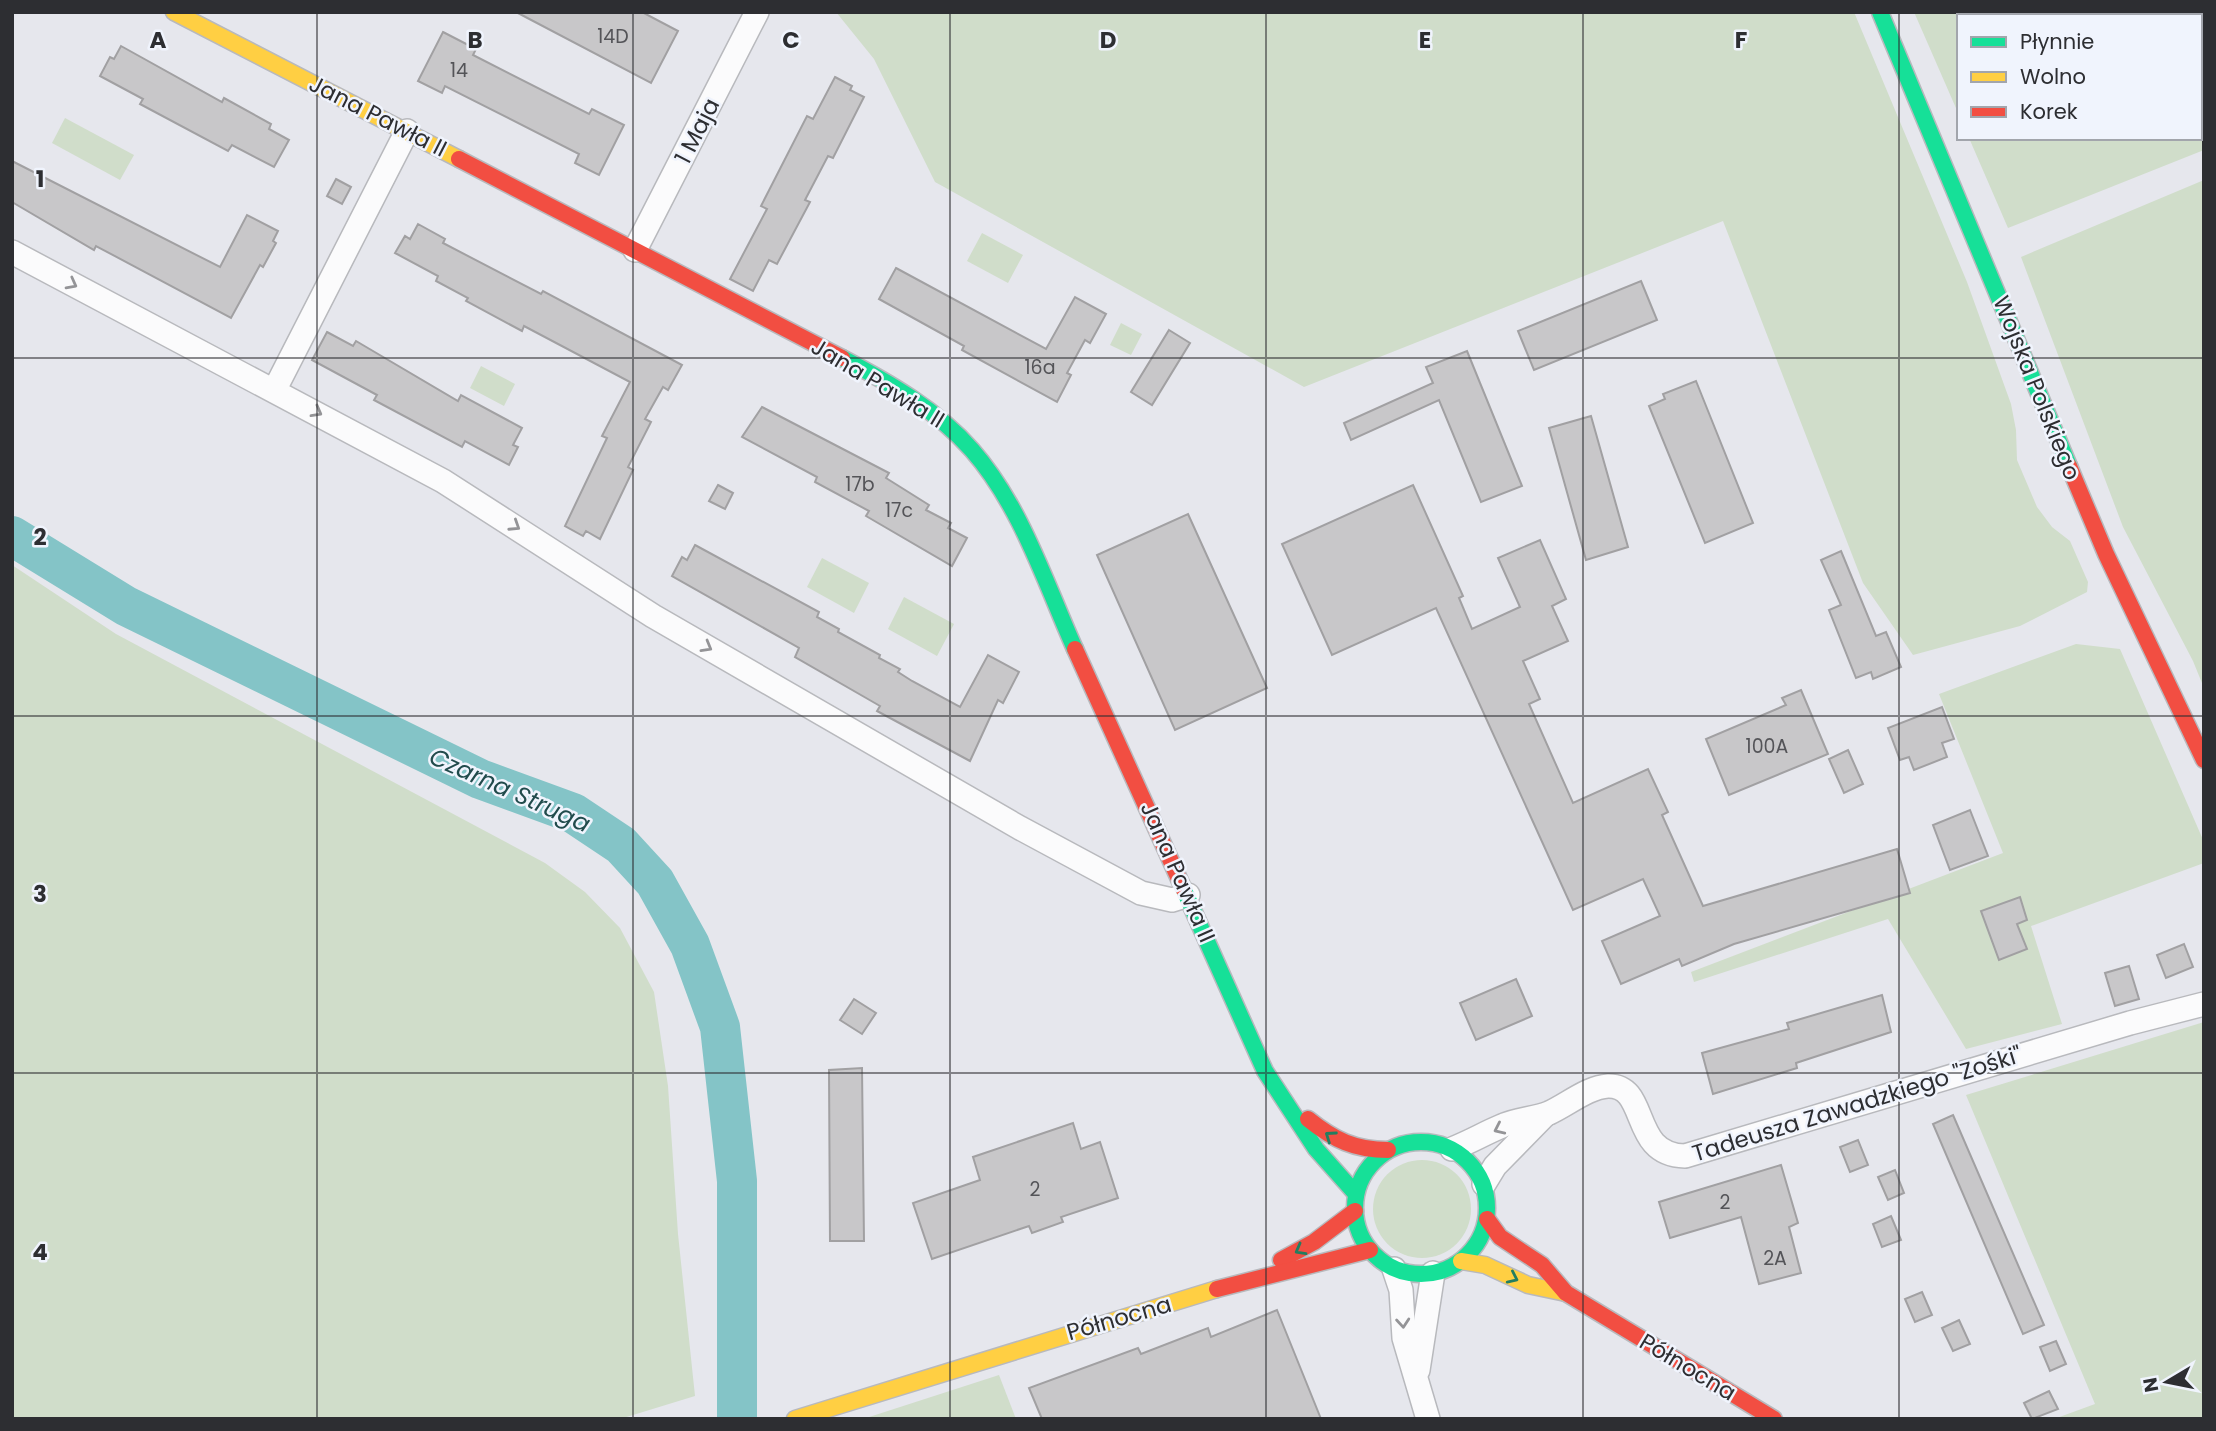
<svg xmlns="http://www.w3.org/2000/svg" width="2216" height="1431" viewBox="0 0 2216 1431" font-family="Poppins,sans-serif">
  <rect width="100%" height="100%" fill="#e6e7ed"/>
  <g fill="#d0ddca">
    <polygon points="836,12 1854,12 1967,282 2011,404 2016,430 2017,460 2037,507 2052,527 2070,541 2088,582 2087,592 2020,626 1913,655 1863,583 1723,221 1304,387 935,182 874,59"/>
    <polygon points="1914,12 2204,12 2204,150 2008,228 1969,138 2200,138 2200,16 1959,16 1959,115"/>
    <polygon points="65,118 134,155 120,180 52,143"/>
    <polygon points="2204,180 2204,688 2193,661 2123,527 2021,257"/>
    <polygon points="982,233 1023,255 1008,283 967,261"/>
    <polygon points="1121,323 1142,334 1131,355 1110,345"/>
    <polygon points="481,366 515,384 504,406 470,388"/>
    <polygon points="822,558 869,583 854,613 807,587"/>
    <polygon points="12,565 116,634 545,863 585,892 620,928 654,992 668,1086 678,1234 695,1396 620,1419 12,1419"/>
    <polygon points="904,597 954,624 937,656 888,629"/>
    <polygon points="2076,644 2120,649 2204,842 2204,863 2031,926 2062,1024 1966,1049 1888,919 1694,982 1691,972 2003,853 1939,694"/>
    <polygon points="2204,1022 2204,1419 2054,1419 2095,1404 1966,1095"/>
    <circle cx="1422" cy="1209" r="49"/>
    <polygon points="999,1375 1016,1419 863,1419"/>
  </g>
  <g fill="none" stroke-linecap="round" stroke-linejoin="round">
    <polyline stroke="#84c4c7" stroke-width="40" points="12,536 126,606 480,779 573,813 621,845 655,882 690,945 720,1027 737,1181 737,1419"/>
  </g>
  <g fill="#c8c7c9" stroke="#a1a0a2" stroke-width="2">
    <polygon points="516,12 642,12 678,31 651,83"/>
    <polygon points="443,32 476,49 473,55 589,114 592,109 624,125 599,175 575,163 579,154 445,86 442,93 418,81"/>
    <polygon points="121,46 222,102 224,98 271,124 269,129 289,140 274,167 232,145 228,151 140,104 143,99 100,76 110,57 114,59"/>
    <polygon points="835,77 852,86 850,90 864,97 833,158 828,156 805,200 810,202 777,264 769,260 753,291 730,279 767,209 761,206 807,116 813,119"/>
    <polygon points="12,161 220,267 247,215 278,231 273,241 276,243 263,267 260,265 231,318 96,246 94,250 12,202"/>
    <polygon points="336,179 351,187 342,204 327,196"/>
    <polygon points="418,224 445,239 443,243 541,294 543,291 682,365 668,390 663,387 645,419 651,422 628,467 633,470 600,539 586,531 583,536 565,526 607,438 602,436 630,382 524,326 522,331 466,301 468,298 436,281 438,276 395,253 405,236 410,239"/>
    <polygon points="896,268 1046,349 1075,297 1106,314 1090,343 1085,340 1067,373 1071,375 1057,402 962,350 964,346 879,299"/>
    <polygon points="1641,281 1657,320 1534,370 1518,331"/>
    <polygon points="1169,330 1190,343 1152,405 1131,392"/>
    <polygon points="327,332 353,346 356,341 458,401 461,395 522,428 513,445 518,447 509,465 465,441 462,447 374,400 377,395 312,360"/>
    <polygon points="1467,351 1522,486 1481,502 1439,400 1351,440 1344,423 1433,383 1426,367"/>
    <polygon points="1696,381 1753,523 1705,543 1649,406 1665,399 1663,394"/>
    <polygon points="762,407 889,473 886,478 929,505 926,510 951,523 948,528 967,538 952,566 866,516 869,511 815,482 817,477 742,437"/>
    <polygon points="1591,416 1628,547 1586,560 1549,428"/>
    <polygon points="718,485 733,493 725,509 709,501"/>
    <polygon points="1413,485 1463,596 1459,598 1472,629 1520,607 1498,558 1540,540 1566,599 1552,606 1568,641 1523,661 1540,699 1529,704 1573,803 1648,769 1668,812 1662,815 1703,906 1897,849 1910,893 1734,944 1682,966 1679,959 1621,984 1602,941 1660,916 1643,879 1573,910 1436,608 1332,655 1282,544"/>
    <polygon points="1188,514 1267,688 1175,730 1097,555"/>
    <polygon points="695,545 819,612 817,617 839,629 838,632 880,655 879,658 900,669 898,672 912,681 960,707 988,655 1019,672 1003,703 998,700 970,761 877,711 880,706 795,657 799,648 672,576 682,557 687,560"/>
    <polygon points="1841,551 1876,636 1886,632 1901,667 1873,679 1871,672 1856,678 1829,610 1841,605 1821,560"/>
    <polygon points="1801,690 1828,754 1729,795 1706,739 1786,705 1782,698"/>
    <polygon points="1942,707 1954,739 1942,743 1947,757 1914,770 1909,757 1900,760 1888,728"/>
    <polygon points="1848,750 1863,784 1844,793 1829,759"/>
    <polygon points="1970,810 1988,856 1950,870 1933,825"/>
    <polygon points="2020,897 2027,920 2017,924 2027,949 1999,960 1981,911"/>
    <polygon points="2184,944 2193,967 2166,978 2157,955"/>
    <polygon points="2129,966 2139,999 2115,1006 2105,973"/>
    <polygon points="1516,979 1532,1016 1476,1040 1460,1003"/>
    <polygon points="1882,995 1891,1032 1796,1063 1797,1068 1713,1094 1702,1053 1789,1029 1787,1023"/>
    <polygon points="854,999 876,1013 862,1034 840,1020"/>
    <polygon points="862,1068 864,1241 830,1241 829,1070"/>
    <polygon points="1953,1115 2044,1325 2023,1334 1933,1124"/>
    <polygon points="1073,1123 1081,1149 1100,1142 1118,1198 1061,1217 1063,1222 1032,1233 1029,1226 932,1259 913,1203 980,1180 973,1157"/>
    <polygon points="1858,1140 1868,1165 1850,1172 1840,1147"/>
    <polygon points="1781,1165 1798,1223 1789,1227 1801,1273 1759,1284 1741,1217 1670,1238 1659,1202"/>
    <polygon points="1895,1170 1904,1193 1888,1200 1878,1177"/>
    <polygon points="1891,1216 1901,1240 1882,1247 1873,1224"/>
    <polygon points="1922,1292 1932,1315 1915,1322 1905,1299"/>
    <polygon points="1277,1310 1321,1419 1042,1419 1029,1388 1138,1348 1141,1354 1208,1328 1211,1337"/>
    <polygon points="1959,1320 1970,1344 1953,1351 1942,1328"/>
    <polygon points="2056,1341 2066,1364 2050,1371 2040,1347"/>
    <polygon points="2049,1391 2058,1409 2032,1419 2024,1403"/>
  </g>
  <g fill="none" stroke-linecap="round" stroke-linejoin="round">
    <g stroke="#b8b9bd" stroke-width="26">
      <g id="street">
        <polyline points="635,250 757,12"/>
        <polyline points="12,252 443,481 653,616 1020,828 1141,893 1172,900 1188,895"/>
        <polyline points="275,389 407,131"/>
        <path d="M1452,1149c18,-7 33,-16 50,-23 14,-7 32,-7 47,-13 18,-8 39,-26 59,-27 42,-1 21,69 77,70l445,-133 74,-19"/>
        <polyline points="1484,1184 1495,1166 1544,1116"/>
        <polyline points="1394,1269 1401,1290 1404,1338 1428,1419"/>
        <polyline points="1418,1370 1433,1273"/>
      </g>
    </g>
    <g stroke="#b8b9bd" stroke-width="19">
      <g id="fast">
        <polyline points="1880,12 2069,466"/>
        <path d="M842,358c46,24 95,52 130,92 49,56 73,132 103,199"/>
        <polyline points="1184,890 1265,1071 1316,1149 1356,1194"/>
        <circle cx="1421" cy="1208" r="66"/>
      </g>
    </g>
    <g stroke="#b8b9bd" stroke-width="19">
      <g id="slow">
        <polyline points="174,12 459,159"/>
        <polyline points="1461,1261 1485,1265 1528,1285 1566,1293"/>
        <polyline points="795,1419 1217,1289"/>
      </g>
    </g>
    <g stroke="#b8b9bd" stroke-width="19">
      <g id="jam">
        <polyline points="459,159 842,358"/>
        <polyline points="2069,466 2106,554 2204,760"/>
        <polyline points="1075,649 1184,890"/>
        <path d="M1308,1119c26,21 47,31 80,31"/>
        <polyline points="1487,1219 1500,1237 1542,1265 1566,1293 1774,1419"/>
        <polyline points="1281,1260 1314,1242 1355,1211"/>
        <polyline points="1217,1289 1370,1250"/>
      </g>
    </g>
    <use href="#street" stroke="#fbfbfc" stroke-width="23"/>
    <use href="#fast" stroke="#16e098" stroke-width="16"/>
    <use href="#slow" stroke="#ffcf43" stroke-width="16"/>
    <use href="#jam" stroke="#f24e42" stroke-width="16"/>
  </g>
  <defs><path id="oneway-chevron" d="M-2-3.5L2.5 0L-2 3.5" fill="none" stroke-width="1.6" stroke-linecap="round" stroke-linejoin="round" transform="scale(1.75)"/></defs>
  <g stroke="#949497">
    <use href="#oneway-chevron" transform="translate(72 284) rotate(28)"/>
    <use href="#oneway-chevron" transform="translate(317 412) rotate(29)"/>
    <use href="#oneway-chevron" transform="translate(515 526) rotate(33)"/>
    <use href="#oneway-chevron" transform="translate(707 647) rotate(30)"/>
    <use href="#oneway-chevron" transform="translate(1499 1129) rotate(155)"/>
    <use href="#oneway-chevron" transform="translate(1403 1323) rotate(85)"/>
  </g>
  <g stroke="#237e60">
    <use href="#oneway-chevron" transform="translate(1330 1136) rotate(-145)"/>
    <use href="#oneway-chevron" transform="translate(1300 1250) rotate(151)"/>
    <use href="#oneway-chevron" transform="translate(1513 1278) rotate(25)"/>
  </g>
  <path fill="none" stroke="#2d2e32" stroke-width="2" stroke-opacity="0.55" d="M317,12v1407M633,12v1407M950,12v1407M1266,12v1407M1583,12v1407M1899,12v1407M12,358h2192M12,716h2192M12,1073h2192"/>
  <g text-anchor="middle" dominant-baseline="central" stroke-width="5" stroke-linejoin="round" paint-order="stroke">
    <g font-size="19" fill="#545458">
      <text x="613" y="36">14D</text>
      <text x="459" y="70">14</text>
      <text x="1040" y="367">16a</text>
      <text x="860" y="484">17b</text>
      <text x="899" y="510">17c</text>
      <text x="1767" y="746">100A</text>
      <text x="1035" y="1189">2</text>
      <text x="1725" y="1202">2</text>
      <text x="1775" y="1258">2A</text>
    </g>
    <g font-size="23" fill="#2d2e32" stroke="#f0f4fd">
      <text transform="translate(378 116) rotate(27)">Jana Pawła II</text>
      <text transform="translate(697 131) rotate(-63)">1 Maja</text>
      <text transform="translate(878 383) rotate(31)">Jana Pawła II</text>
      <text transform="translate(2037 388) rotate(68)">Wojska Polskiego</text>
      <text transform="translate(1178 872) rotate(66)">Jana Pawła II</text>
      <text transform="translate(1857 1104) rotate(-17)">Tadeusza Zawadzkiego "Zośki"</text>
      <text transform="translate(1119 1318) rotate(-16)">Północna</text>
      <text transform="translate(1688 1367) rotate(31)">Północna</text>
    </g>
    <g font-size="24" font-style="italic" fill="#214b4c" stroke="#f0f4fd">
      <text transform="translate(510 790) rotate(24)">Czarna Struga</text>
    </g>
  </g>
  <g font-size="23" text-anchor="middle" font-weight="bold" fill="#2d2e32" stroke="#f0f4fd" stroke-width="5" stroke-linejoin="round" paint-order="stroke">
    <text x="158" y="48">A</text>
    <text x="475" y="48">B</text>
    <text x="791" y="48">C</text>
    <text x="1108" y="48">D</text>
    <text x="1425" y="48">E</text>
    <text x="1741" y="48">F</text>
    <text x="40" y="187">1</text>
    <text x="40" y="545">2</text>
    <text x="40" y="902">3</text>
    <text x="40" y="1260">4</text>
  </g>
  <rect width="2216" height="1431" fill="none" stroke="#2d2e32" stroke-width="28"/>
  <rect x="1957" y="14" width="245" height="126" fill="#f0f4fd" stroke="#a2a5ac" stroke-width="2"/>
  <rect x="1971" y="37" width="35" height="10" fill="#16e098" stroke="#a2a5ac" stroke-width="2"/>
  <text x="2020" y="49" font-size="21" fill="#2d2e32">Płynnie</text>
  <rect x="1971" y="72" width="35" height="10" fill="#ffcf43" stroke="#a2a5ac" stroke-width="2"/>
  <text x="2020" y="84" font-size="21" fill="#2d2e32">Wolno</text>
  <rect x="1971" y="107" width="35" height="10" fill="#f24e42" stroke="#a2a5ac" stroke-width="2"/>
  <text x="2020" y="119" font-size="21" fill="#2d2e32">Korek</text>
  <g transform="translate(2167 1382) rotate(260)" stroke="#f0f4fd" stroke-width="5" paint-order="stroke">
  <path d="M0-5L12 26L0 18L-12 26Z" fill="#2d2e32"/>
  <text y="-10" font-size="19" font-weight="bold" text-anchor="middle" fill="#2d2e32">N</text>
  </g>
</svg>
